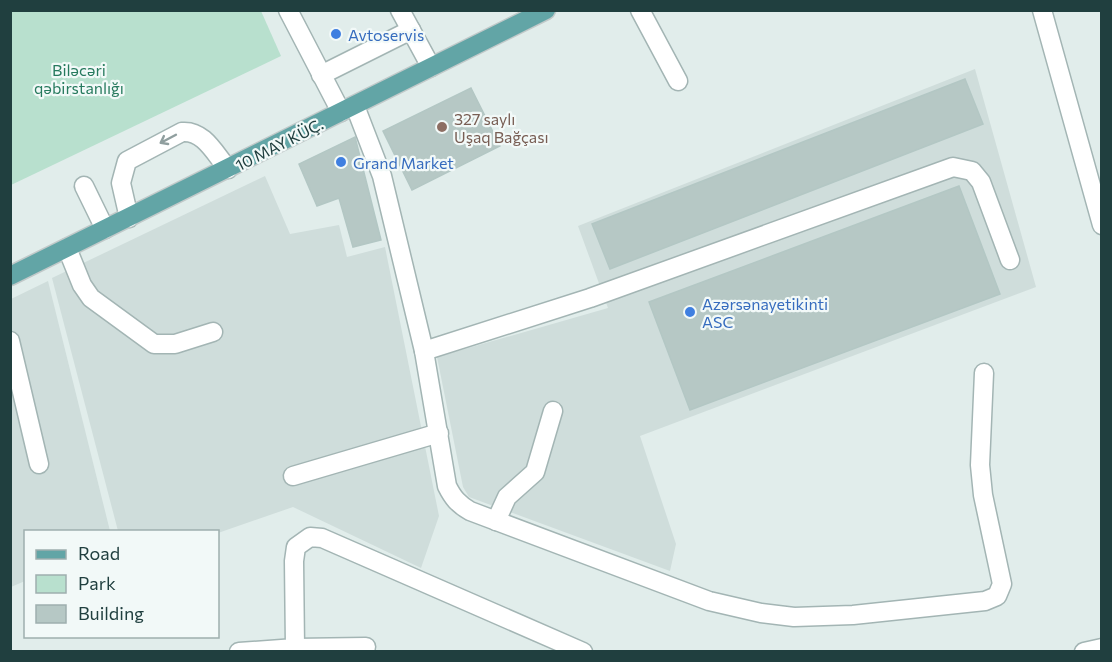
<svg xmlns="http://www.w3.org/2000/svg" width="1112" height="662" viewBox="0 0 1112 662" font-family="Commissioner,sans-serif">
  <rect width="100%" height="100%" fill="#e1edeb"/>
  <g fill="#cfdddb">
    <polygon points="975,69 1036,287 640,436 676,544 670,571 469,497 463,487 437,357 608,308 578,226"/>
    <polygon points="265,176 290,234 339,225 347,257 385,247 439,516 421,568 293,507 218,533 118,531 52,278"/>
    <polygon points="48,281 110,531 26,532 25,581 11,587 11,299"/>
  </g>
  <polygon fill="#b8e0ce" points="11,10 261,11 281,56 11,185"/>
  <g fill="#b6c8c5" stroke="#b3c7c4" stroke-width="1.5">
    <polygon points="965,79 983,124 610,269 592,224"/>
    <polygon points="471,88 500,146 412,190 383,131"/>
    <polygon points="355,137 381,240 353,247 339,198 317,206 299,164"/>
    <polygon points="959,186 1000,294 690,410 649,302"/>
  </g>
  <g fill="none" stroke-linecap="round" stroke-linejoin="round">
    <g stroke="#a3b5b4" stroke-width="21">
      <g id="minor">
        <polyline points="288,10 341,112"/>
        <polyline points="400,10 431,67"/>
        <polyline points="640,10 678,81"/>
        <polyline points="1042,10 1102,225"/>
        <polyline points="321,75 411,30"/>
        <path d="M355,106l27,70 42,175 23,135c6,12 11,18 23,25l239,90 52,12 33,4 59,-2 132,-14 12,-5 5,-12 -19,-89 -3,-30 4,-92"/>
        <polyline points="84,186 105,229"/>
        <path d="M129,218l-8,-35 6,-22 55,-29c22,-2 33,22 46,37"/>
        <polyline points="67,248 82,285 91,298 154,344 175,344 213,332"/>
        <polyline points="10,341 39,464"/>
        <polyline points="424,351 590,298 953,167 972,171 981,182 1010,260"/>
        <polyline points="293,476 439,433"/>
        <polyline points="496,521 507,497 535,472 553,411"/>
        <polyline points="295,648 366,647"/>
        <polyline points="239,652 295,648 294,561 296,547 310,537 322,538 583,652"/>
        <polyline points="1084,652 1102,648"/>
      </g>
    </g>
    <g stroke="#c1c9c9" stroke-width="21">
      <polyline id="major" points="10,276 546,10"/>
    </g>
    <use href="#minor" stroke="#fff" stroke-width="18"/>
    <use href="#major" stroke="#62a5a6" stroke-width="18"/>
  </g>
  <defs><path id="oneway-shaft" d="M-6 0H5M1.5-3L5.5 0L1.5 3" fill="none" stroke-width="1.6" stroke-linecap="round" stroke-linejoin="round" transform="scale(1.5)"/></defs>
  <use stroke="#909f9f" href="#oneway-shaft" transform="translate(168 139) rotate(152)"/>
  <g fill="#3f7fe0" stroke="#f2f9f8" stroke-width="2">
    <circle cx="336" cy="34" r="6"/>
    <circle cx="341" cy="162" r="6"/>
    <circle cx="690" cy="312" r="6"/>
  </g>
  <circle fill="#8d6e63" stroke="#f2f9f8" stroke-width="2" cx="442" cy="127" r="6"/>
  <g text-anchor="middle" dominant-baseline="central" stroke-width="4.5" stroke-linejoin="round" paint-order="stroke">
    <g font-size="16" fill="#366cbe" stroke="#f2f9f8" text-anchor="start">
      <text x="348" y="34">Avtoservis</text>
      <text x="353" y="162">Grand Market</text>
      <text x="702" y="303">Azərsənayetikinti<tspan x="702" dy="18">ASC</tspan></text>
    </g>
    <g font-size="16" fill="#277a5e" stroke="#f2f9f8">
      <text x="79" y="69">Biləcəri<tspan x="79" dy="18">qəbirstanlığı</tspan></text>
    </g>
    <g font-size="16" fill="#785e54" stroke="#f2f9f8" text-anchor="start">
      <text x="454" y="118">327 saylı<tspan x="454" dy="18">Uşaq Bağçası</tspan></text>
    </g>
    <g font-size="16" fill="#203f3f" stroke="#f2f9f8">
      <text transform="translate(279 144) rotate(-27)">10 MAY KÜÇ.</text>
    </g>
  </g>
  <rect width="1112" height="662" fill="none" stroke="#203f3f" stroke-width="24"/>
  <rect x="24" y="530" width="195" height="108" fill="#f2f9f8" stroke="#9eafae" stroke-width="1.5"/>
  <rect x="36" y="550" width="30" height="9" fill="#62a5a6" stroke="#9eafae" stroke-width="1.5"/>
  <text x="78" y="560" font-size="18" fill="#203f3f">Road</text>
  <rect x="36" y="575" width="30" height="18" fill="#b8e0ce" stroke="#9eafae" stroke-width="1.5"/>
  <text x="78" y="590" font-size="18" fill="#203f3f">Park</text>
  <rect x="36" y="605" width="30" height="18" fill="#b6c8c5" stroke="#9eafae" stroke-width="1.5"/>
  <text x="78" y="620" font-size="18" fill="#203f3f">Building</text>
</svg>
